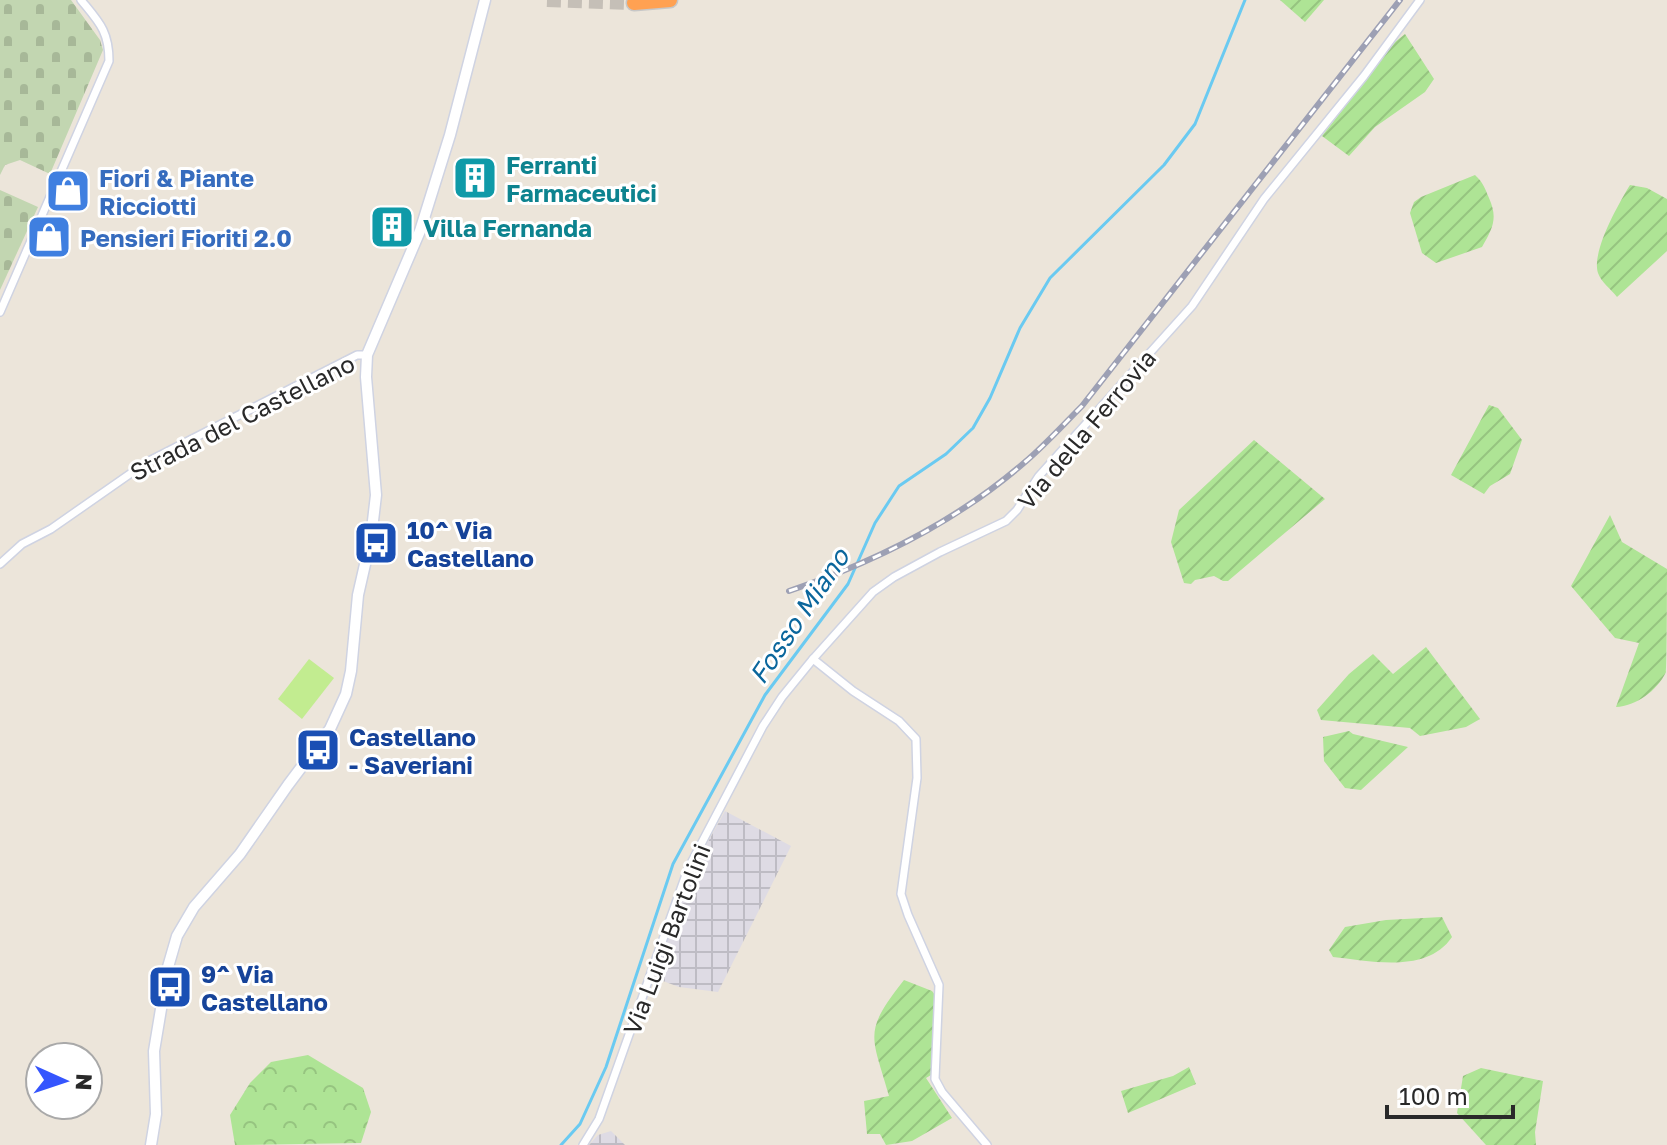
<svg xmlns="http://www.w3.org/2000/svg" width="1667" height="1145" viewBox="0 0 1667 1145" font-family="'Golos Text',sans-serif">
  <defs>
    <pattern id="industrial-grid" width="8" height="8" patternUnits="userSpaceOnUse" patternTransform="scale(2)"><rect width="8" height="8" fill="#dedbe4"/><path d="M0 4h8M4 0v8" fill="none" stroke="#bebcc4"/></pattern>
    <pattern id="forest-crowns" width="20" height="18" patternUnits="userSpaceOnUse" patternTransform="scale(2)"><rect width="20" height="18" fill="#aee495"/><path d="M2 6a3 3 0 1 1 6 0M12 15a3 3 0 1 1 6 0" fill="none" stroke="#96c480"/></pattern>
    <pattern id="cemetery-stones" width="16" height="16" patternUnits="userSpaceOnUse" patternTransform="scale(2)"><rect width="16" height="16" fill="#c2d6b1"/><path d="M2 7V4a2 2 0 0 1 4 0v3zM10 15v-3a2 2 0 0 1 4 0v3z" fill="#a7b898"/></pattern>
    <pattern id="garden-furrows" width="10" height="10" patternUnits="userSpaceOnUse" patternTransform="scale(2)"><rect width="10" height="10" fill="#aee495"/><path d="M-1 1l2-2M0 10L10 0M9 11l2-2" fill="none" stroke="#96c480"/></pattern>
  </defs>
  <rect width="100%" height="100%" fill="#ece5da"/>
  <g fill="url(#industrial-grid)">
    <polygon points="725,811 791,846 718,992 679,987 663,981 655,975 691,873"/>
    <polygon points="611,1131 625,1145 589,1145 598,1135"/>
  </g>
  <polygon fill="url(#forest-crowns)" points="308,1055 363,1088 371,1112 361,1143 235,1145 230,1115 250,1083 271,1062"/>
  <g fill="url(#cemetery-stones)">
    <polygon points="0,0 71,0 100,40 103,50 50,174 20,160 5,165 0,175"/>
    <polygon points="0,190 38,207 0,290"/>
  </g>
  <g fill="url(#garden-furrows)">
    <polygon points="1280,0 1324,0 1305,22"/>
    <polygon points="1405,34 1434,79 1425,92 1375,127 1349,156 1322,136 1395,42"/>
    <path d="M1475,175c8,7 10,14 14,23 9,20 4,30 -7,49l-46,16 -14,-10 -12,-40 4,-11 7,-5z"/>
    <path d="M1630,185l17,3 20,11v52l-50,46c-6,-8 -16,-15 -19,-24 -7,-21 21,-70 32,-88z"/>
    <polygon points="1489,405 1498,408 1522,440 1510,474 1490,486 1484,494 1451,475"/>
    <polygon points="1254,440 1325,499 1228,581 1223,581 1214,576 1195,580 1191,584 1184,583 1171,542 1179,510"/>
    <path d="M1610,515l12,27 45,27c0,17 0,93 -1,103 -9,19 -30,34 -50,35l23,-64 -24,-5 -44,-52z"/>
    <polygon points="1426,647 1480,719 1466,727 1420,736 1410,728 1321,720 1317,710 1349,674 1373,654 1393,674"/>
    <polygon points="1349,731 1353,734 1408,747 1361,790 1345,788 1324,761 1323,737"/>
    <path d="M1442,917l10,20c-25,37 -81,24 -119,20l-4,-7 16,-23 41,-7z"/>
    <path d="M904,980l28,11 3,4 -4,80 -5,3 26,40 -40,23 -26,4 -6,-11h-13l-3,-33 25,-5c-17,-61 -27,-63 15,-116z"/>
    <polygon points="1189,1067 1196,1084 1128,1113 1121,1091 1173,1076"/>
    <polygon points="1481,1068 1543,1081 1535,1132 1536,1145 1486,1145 1457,1113 1463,1076"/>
  </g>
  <polygon fill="#c2ec90" points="309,659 334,678 302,719 278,699"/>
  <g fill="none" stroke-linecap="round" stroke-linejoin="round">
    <polyline stroke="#6acaf1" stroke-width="3" points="561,1145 580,1124 606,1067 673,864 765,695 848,584 875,523 899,486 946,454 973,428 990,398 1020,328 1050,278 1164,165 1195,124 1245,0"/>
    <polyline stroke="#c5bfb7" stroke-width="14" stroke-dasharray="14 7" stroke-linecap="butt" points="547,0 634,3"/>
    <g stroke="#cfd3e2" stroke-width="10">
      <g id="street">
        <path d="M0,312l109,-251c0,-30 -10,-39 -28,-61"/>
        <polyline points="0,564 22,544 51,529 147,462 357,355 367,355"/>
        <polyline points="583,1145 599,1119 688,869 763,726 782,697 813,659"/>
        <polyline points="987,1145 942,1092 935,1079 939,985 908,915 901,894 917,778 916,739 899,721 853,691 813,659 873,592 894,577 940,552 1006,521 1017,510 1039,476 1192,306 1264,199 1364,76 1420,0"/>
      </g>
    </g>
    <g stroke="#cfd3e2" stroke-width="13">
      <polyline id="secondary" points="151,1145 156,1114 154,1051 168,967 177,936 194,907 240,854 288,785 330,729 346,694 351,671 358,595 371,538 376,495 366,377 367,355 420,231 450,135 485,0"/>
    </g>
    <g stroke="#c7c7c7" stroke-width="17">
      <polyline id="highway" points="634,3 670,0"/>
    </g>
    <use href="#street" stroke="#fff" stroke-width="7"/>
    <use href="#secondary" stroke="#fff" stroke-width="10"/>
    <use href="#highway" stroke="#ffa152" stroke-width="14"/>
    <g stroke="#9da0b4" stroke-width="6">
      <path id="rail" d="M789,591c86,-29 167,-69 236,-129 20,-17 38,-37 57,-56l318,-406"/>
    </g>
    <use href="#rail" stroke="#fff" stroke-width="3" stroke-dasharray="9" stroke-linecap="butt"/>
  </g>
  <defs>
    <g id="building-square" transform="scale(2.3)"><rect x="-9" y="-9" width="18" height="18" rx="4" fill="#0f9aa8" stroke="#fff"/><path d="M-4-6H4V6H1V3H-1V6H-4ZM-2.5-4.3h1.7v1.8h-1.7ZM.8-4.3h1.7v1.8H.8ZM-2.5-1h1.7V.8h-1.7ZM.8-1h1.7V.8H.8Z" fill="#fff"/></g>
    <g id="shop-square" transform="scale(2.3)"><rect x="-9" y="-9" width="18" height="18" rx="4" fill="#3f7fe0" stroke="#fff"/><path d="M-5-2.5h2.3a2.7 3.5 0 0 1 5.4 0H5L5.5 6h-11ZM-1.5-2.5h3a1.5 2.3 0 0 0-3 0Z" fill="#fff"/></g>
    <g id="bus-square" transform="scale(2.3)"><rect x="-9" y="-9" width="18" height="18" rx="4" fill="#1a4fb4" stroke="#fff"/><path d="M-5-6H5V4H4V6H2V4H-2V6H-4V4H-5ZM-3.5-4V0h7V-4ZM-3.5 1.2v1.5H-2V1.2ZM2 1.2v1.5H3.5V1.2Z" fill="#fff"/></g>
  </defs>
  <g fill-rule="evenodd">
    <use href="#building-square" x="475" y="178"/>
    <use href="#shop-square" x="68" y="191"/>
    <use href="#building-square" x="392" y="227"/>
    <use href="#shop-square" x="49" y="237"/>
    <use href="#bus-square" x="376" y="543"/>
    <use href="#bus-square" x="318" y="750"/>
    <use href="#bus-square" x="170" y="987"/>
  </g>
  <g text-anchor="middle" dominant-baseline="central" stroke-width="6" stroke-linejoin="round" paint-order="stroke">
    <g font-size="24" font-weight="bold" fill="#0d838f" stroke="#fff" text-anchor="start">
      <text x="506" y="164">Ferranti<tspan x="506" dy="28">Farmaceutici</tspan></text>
      <text x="423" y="227">Villa Fernanda</text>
    </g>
    <g font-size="24" font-weight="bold" fill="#366cbe" stroke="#fff" text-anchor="start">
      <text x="99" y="177">Fiori &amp; Piante<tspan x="99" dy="28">Ricciotti</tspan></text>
      <text x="80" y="237">Pensieri Fioriti 2.0</text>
    </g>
    <g font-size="24" fill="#292929" stroke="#fff">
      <text transform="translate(242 417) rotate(-27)">Strada del Castellano</text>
      <text transform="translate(1086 429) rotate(-50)">Via della Ferrovia</text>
      <text transform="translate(666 939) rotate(-69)">Via Luigi Bartolini</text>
    </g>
    <g font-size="24" font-weight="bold" fill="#164399" stroke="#fff" text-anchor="start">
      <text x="407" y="529">10^ Via<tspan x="407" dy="28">Castellano</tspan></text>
      <text x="349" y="736">Castellano<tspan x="349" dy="28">- Saveriani</tspan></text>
      <text x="201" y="973">9^ Via<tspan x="201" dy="28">Castellano</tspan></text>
    </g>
    <g font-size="26" font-style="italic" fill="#0a669c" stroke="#fff">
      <text transform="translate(799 616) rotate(-56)">Fosso Miano</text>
    </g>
  </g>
  <g transform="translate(64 1081) rotate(93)"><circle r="38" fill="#ffffff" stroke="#a9a9a9" stroke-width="2"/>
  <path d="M0-6L14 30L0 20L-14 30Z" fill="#3555fe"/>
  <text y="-12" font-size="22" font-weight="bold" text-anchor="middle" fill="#292929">N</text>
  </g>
  <path d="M1387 1105v12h126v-12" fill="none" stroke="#292929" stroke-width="4"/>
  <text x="1399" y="1105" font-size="24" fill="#292929" stroke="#ffffff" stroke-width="6" paint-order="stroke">100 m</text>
</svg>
